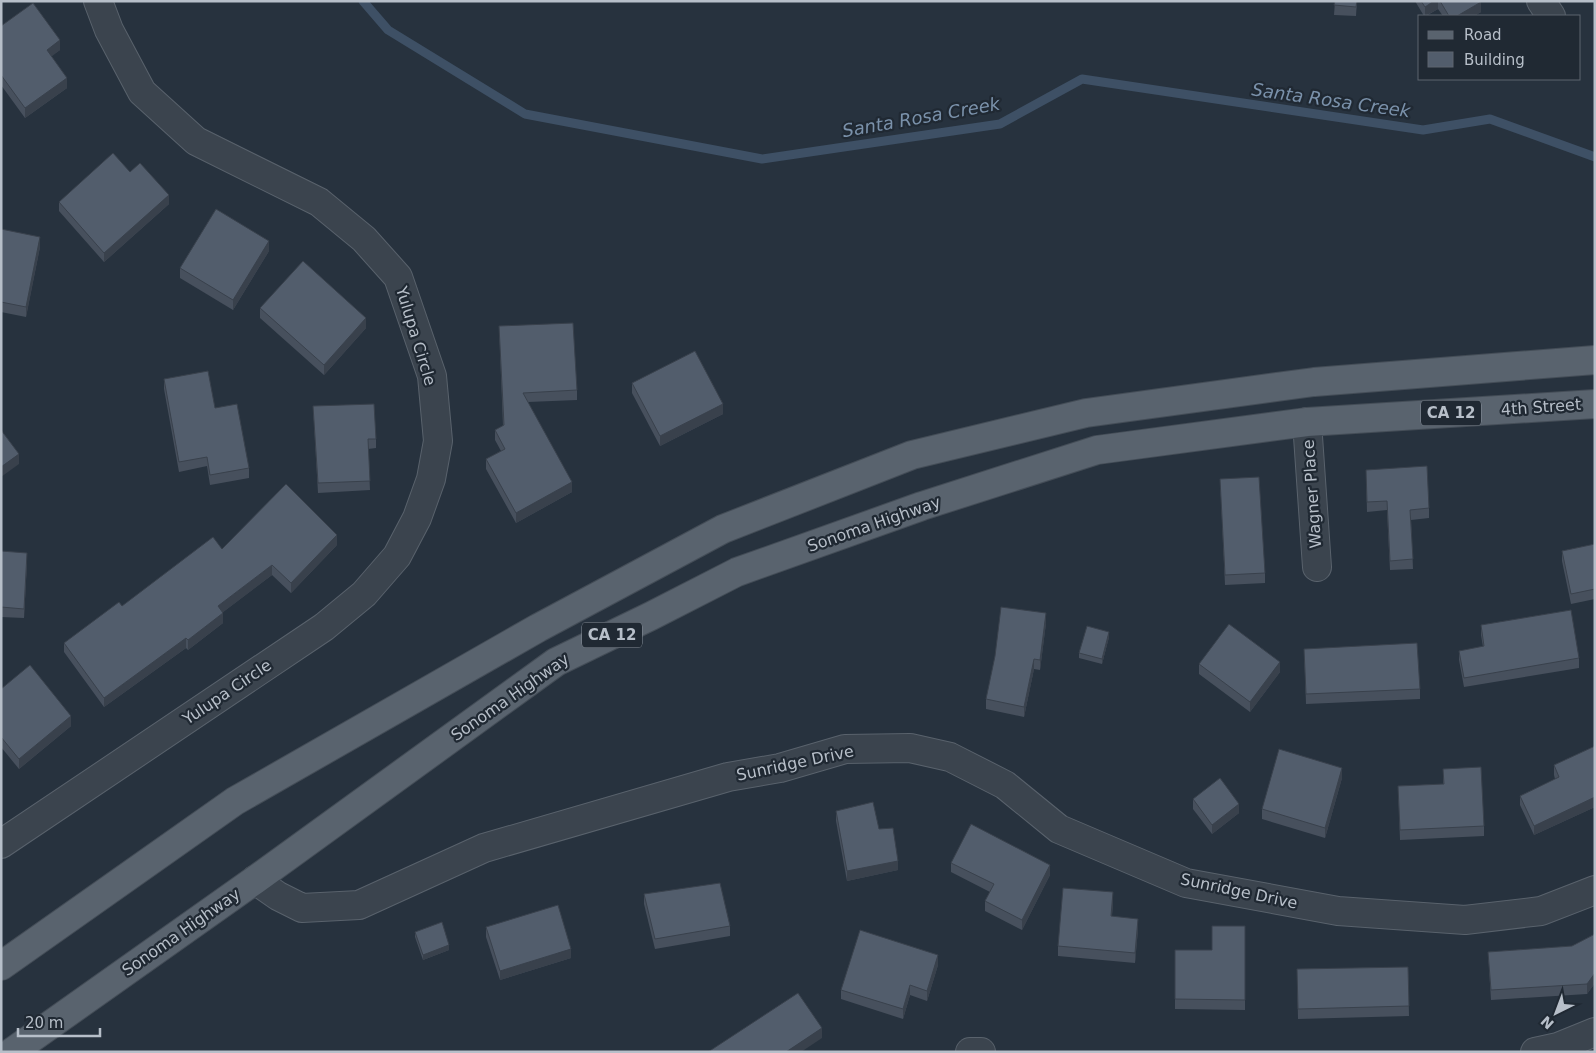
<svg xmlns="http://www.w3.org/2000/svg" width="1596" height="1053" viewBox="0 0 1596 1053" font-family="'DejaVu Sans',sans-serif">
  <rect width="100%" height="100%" fill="#27323e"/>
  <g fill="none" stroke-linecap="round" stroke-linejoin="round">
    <polyline stroke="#3e5065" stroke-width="9" points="363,1 388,30 525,114 762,159 1000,124 1082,79 1423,130 1490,119 1595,157"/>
    <g stroke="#59626c" stroke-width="30">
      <g id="minor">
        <polyline points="1541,1 1551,16"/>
        <polyline points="1307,422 1317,567"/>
        <polyline points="1,844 324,627 364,594 397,556 417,518 431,479 438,441 432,376 398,277 364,239 319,202 196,141 142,92 109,30 98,1"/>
        <polyline points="255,880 278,896 302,908 359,905 484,848 728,777 780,768 845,749 910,748 950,757 1005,785 1059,829 1186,883 1338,911 1465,920 1541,911 1595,890"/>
        <polyline points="970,1052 981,1052"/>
        <polyline points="1535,1052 1558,1047 1595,1032"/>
      </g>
    </g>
    <g stroke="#444d57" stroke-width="30">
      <g id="major">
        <polyline points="1,966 235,801 538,628 723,529 912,455 1086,413 1314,382 1595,360"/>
        <polyline points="12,1052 255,880 556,662 651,616 737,572 922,506 1097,450 1307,422 1595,404"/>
      </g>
    </g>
    <use href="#minor" stroke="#3b444e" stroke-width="28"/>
    <use href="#major" stroke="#59636e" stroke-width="28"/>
  </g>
  <g fill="#47505d">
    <polygon points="1335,1 1357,1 1356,16 1334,15"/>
    <polygon points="1415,1 1480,1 1481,12 1474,16 1443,16 1438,9 1426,16 1424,16"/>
    <polygon points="1,26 60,50 51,56 67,88 25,118 1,85"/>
    <polygon points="130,172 169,204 104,262 59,211 59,202"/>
    <polygon points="1,229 40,247 26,317 1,312"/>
    <polygon points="269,251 233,310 180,278 180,268"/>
    <polygon points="260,308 366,328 324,375 260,318"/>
    <polygon points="499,326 577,390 577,400 528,402 572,492 516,523 486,469 486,459 501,451 495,440 495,430 503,426"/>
    <polygon points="164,379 215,408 249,468 249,478 210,485 207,466 179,472 164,389"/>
    <polygon points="632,383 723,414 660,446 632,393"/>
    <polygon points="313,406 376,439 376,448 368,449 370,490 318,493"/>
    <polygon points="1366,470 1429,508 1429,518 1411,520 1413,569 1390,570 1387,510 1367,512"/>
    <polygon points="1220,479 1265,573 1265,583 1225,585"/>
    <polygon points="1595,544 1595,599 1571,604 1562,561 1562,551"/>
    <polygon points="337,545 291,593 272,575 223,612 223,623 188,650 186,648 104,707 64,652 64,643 122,606"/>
    <polygon points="1,551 27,562 24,618 1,617"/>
    <polygon points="1046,623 1040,670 1034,669 1024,717 986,709 986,699"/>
    <polygon points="1481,625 1579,658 1579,668 1464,687 1459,660 1459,651 1483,647 1481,635"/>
    <polygon points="1109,637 1102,664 1079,658 1079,653"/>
    <polygon points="1304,649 1420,689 1420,699 1306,704"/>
    <polygon points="1199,664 1280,672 1250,712 1199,674"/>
    <polygon points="1,689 71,726 19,769 1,747"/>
    <polygon points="1595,746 1595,807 1534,835 1520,805 1520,796 1555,779 1554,775 1554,765"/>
    <polygon points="1443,769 1484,826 1484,836 1400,840 1398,786 1443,784"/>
    <polygon points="1342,778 1325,838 1262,819 1262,809"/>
    <polygon points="1193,799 1239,813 1212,834 1193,809"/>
    <polygon points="836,811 879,829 898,870 847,881 836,821"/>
    <polygon points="951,863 1050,875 1022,930 985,911 985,901 990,892 951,872"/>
    <polygon points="644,894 730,926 730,936 655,949 644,904"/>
    <polygon points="1113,902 1112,916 1138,929 1135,963 1058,956 1058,946"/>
    <polygon points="1245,926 1245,1010 1175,1009 1175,950 1212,950"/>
    <polygon points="486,927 571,958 500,980 486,937"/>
    <polygon points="415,932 449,950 423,960 415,937"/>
    <polygon points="1595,934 1595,983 1587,994 1491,1000 1488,952 1572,946"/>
    <polygon points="938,965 927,1001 910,995 903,1019 841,999 841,990"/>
    <polygon points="1408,967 1409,1016 1298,1019 1297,969"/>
  </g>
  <g fill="#39414c">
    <polygon points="1434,1 1438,1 1438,9 1425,16 1425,7"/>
    <polygon points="1481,2 1481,12 1474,16 1457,16"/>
    <polygon points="60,40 60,50 47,60 47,50"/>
    <polygon points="67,78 67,88 25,118 25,108"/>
    <polygon points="169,195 169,204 104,262 104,253"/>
    <polygon points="40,237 40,247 26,317 26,307"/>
    <polygon points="269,241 269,251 233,310 233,300"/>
    <polygon points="366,318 366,328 324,375 324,365"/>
    <polygon points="723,404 723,414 660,446 660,436"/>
    <polygon points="19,454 19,464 1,477 1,467"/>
    <polygon points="572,482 572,492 516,523 516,513"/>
    <polygon points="337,535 337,545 291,593 291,583"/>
    <polygon points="27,553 27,562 24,618 24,609"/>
    <polygon points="272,565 272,575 218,616 218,606"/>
    <polygon points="223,613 223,623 188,650 188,640"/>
    <polygon points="1046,613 1046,623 1040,670 1040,660"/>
    <polygon points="1109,632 1109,637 1102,664 1102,659"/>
    <polygon points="186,638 186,648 104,707 104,698"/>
    <polygon points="1034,659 1034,669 1024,717 1024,707"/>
    <polygon points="1280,662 1280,672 1250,712 1250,702"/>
    <polygon points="71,716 71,726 19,769 19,759"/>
    <polygon points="1342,768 1342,778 1325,838 1325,828"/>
    <polygon points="1595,797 1595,807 1534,835 1534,826"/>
    <polygon points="1239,804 1239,813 1212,834 1212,825"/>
    <polygon points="898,861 898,870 847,881 847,871"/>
    <polygon points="1050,865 1050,875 1022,930 1022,920"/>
    <polygon points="1113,892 1113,902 1111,926 1111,916"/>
    <polygon points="1138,919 1138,929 1135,963 1135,953"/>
    <polygon points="449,945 449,950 423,960 423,955"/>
    <polygon points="571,949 571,958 500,980 500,971"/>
    <polygon points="938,955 938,965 927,1001 927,991"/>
    <polygon points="1595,973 1595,983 1587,994 1587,984"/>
    <polygon points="910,985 910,995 903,1019 903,1009"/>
    <polygon points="822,1028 822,1038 801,1052 786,1052"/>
  </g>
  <g fill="#525d6c" stroke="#39414c">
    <polygon points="1335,1 1357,1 1356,7 1334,5"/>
    <polygon points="1421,1 1434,1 1425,7"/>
    <polygon points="1440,1 1480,1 1481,2 1457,16 1449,16"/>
    <polygon points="33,3 60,40 47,50 67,78 25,108 1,75 1,26"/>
    <polygon points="113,153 130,172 140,163 169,195 104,253 59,202"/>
    <polygon points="216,209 269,241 233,300 180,268"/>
    <polygon points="1,229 40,237 26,307 1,302"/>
    <polygon points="303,261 366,318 324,365 260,308"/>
    <polygon points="573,323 577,390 523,393 572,482 516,513 486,459 505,449 495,430 504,425 499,326"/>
    <polygon points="695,351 723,404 660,436 632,383"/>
    <polygon points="208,371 215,408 237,404 249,468 210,475 207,457 179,462 164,379"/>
    <polygon points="374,404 376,439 368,439 370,481 318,483 313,406"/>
    <polygon points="1,430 19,454 1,467"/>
    <polygon points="1427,466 1429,508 1410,510 1413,559 1390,561 1387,501 1367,502 1366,470"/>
    <polygon points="1259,477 1265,573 1225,575 1220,479"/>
    <polygon points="286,484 337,535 291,583 272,565 218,606 223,613 188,640 186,638 104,698 64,643 119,602 122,606 213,537 222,549"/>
    <polygon points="1595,544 1595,589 1571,594 1562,551"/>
    <polygon points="1,551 27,553 24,609 1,607"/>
    <polygon points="1001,607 1046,613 1040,660 1034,659 1024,707 986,699 995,656"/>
    <polygon points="1571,610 1579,658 1464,678 1459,651 1484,646 1481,625"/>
    <polygon points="1229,624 1280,662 1250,702 1199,664"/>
    <polygon points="1087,626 1109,632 1102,659 1079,653"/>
    <polygon points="1417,643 1420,689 1306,694 1304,649"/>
    <polygon points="30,665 71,716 19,759 1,737 1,689"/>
    <polygon points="1595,746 1595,797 1534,826 1520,796 1559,777 1554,765"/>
    <polygon points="1279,749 1342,768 1325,828 1262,809"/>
    <polygon points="1481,767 1484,826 1400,830 1398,786 1444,784 1443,769"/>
    <polygon points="1220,778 1239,804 1212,825 1193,799"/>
    <polygon points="873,802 879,829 893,828 898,861 847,871 836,811"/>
    <polygon points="971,824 1050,865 1022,920 985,901 994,884 951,863"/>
    <polygon points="720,883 730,926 655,939 644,894"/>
    <polygon points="1063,888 1113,892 1111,916 1138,919 1135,953 1058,946"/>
    <polygon points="558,905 571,949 500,971 486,927"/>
    <polygon points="442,922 449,945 423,955 415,932"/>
    <polygon points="1212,926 1245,926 1245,1000 1175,999 1175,950 1212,950"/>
    <polygon points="860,930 938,955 927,991 910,985 903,1009 841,990"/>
    <polygon points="1595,934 1595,973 1587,984 1491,990 1488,952 1572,946"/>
    <polygon points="1408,967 1409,1006 1298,1009 1297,969"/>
    <polygon points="798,993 822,1028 786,1052 708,1052"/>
  </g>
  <g text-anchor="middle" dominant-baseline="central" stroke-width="4.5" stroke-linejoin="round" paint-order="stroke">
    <g fill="#202933" stroke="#8a929c" stroke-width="1">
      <rect x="1421" y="400.5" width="60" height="25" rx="4"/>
      <rect x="582" y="622.5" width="60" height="25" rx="4"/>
    </g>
    <g font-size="15" font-weight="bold" fill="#b7bfc9">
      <text x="1451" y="413">CA 12</text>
      <text x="612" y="635">CA 12</text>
    </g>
    <g font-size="16" fill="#b7bfc9" stroke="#202933">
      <text transform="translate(416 336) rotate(73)">Yulupa Circle</text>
      <text transform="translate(1541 407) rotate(-4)">4th Street</text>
      <text transform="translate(1312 494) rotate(-94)">Wagner Place</text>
      <text transform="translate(874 524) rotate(-19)">Sonoma Highway</text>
      <text transform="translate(227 692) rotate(-34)">Yulupa Circle</text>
      <text transform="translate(510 697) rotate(-35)">Sonoma Highway</text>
      <text transform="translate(795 763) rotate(-12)">Sunridge Drive</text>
      <text transform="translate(1239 891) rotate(12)">Sunridge Drive</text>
      <text transform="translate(181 932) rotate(-35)">Sonoma Highway</text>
    </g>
    <g font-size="18" font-style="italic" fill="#7a91aa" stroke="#202933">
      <text transform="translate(1331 100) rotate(8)">Santa Rosa Creek</text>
      <text transform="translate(921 117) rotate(-10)">Santa Rosa Creek</text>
    </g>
  </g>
  <rect width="1596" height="1053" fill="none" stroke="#b7bfc9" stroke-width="5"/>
  <rect x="1418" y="15" width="162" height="65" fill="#202933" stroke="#5c656f"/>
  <rect x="1428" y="31" width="25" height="8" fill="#59636e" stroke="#5c656f"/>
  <text x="1464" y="40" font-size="15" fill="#b7bfc9">Road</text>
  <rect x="1428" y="52" width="25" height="15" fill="#525d6c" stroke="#5c656f"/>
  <text x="1464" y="65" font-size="15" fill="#b7bfc9">Building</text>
  <g transform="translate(1556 1013) rotate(222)" stroke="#202933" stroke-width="4" paint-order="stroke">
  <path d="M0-4L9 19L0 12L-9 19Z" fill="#b7bfc9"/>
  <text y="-8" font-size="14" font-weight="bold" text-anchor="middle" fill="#b7bfc9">N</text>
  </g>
  <path d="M18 1028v8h82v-8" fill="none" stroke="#b7bfc9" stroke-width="2.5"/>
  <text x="25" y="1028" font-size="15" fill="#b7bfc9" stroke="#202933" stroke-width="4" paint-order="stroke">20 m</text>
</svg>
